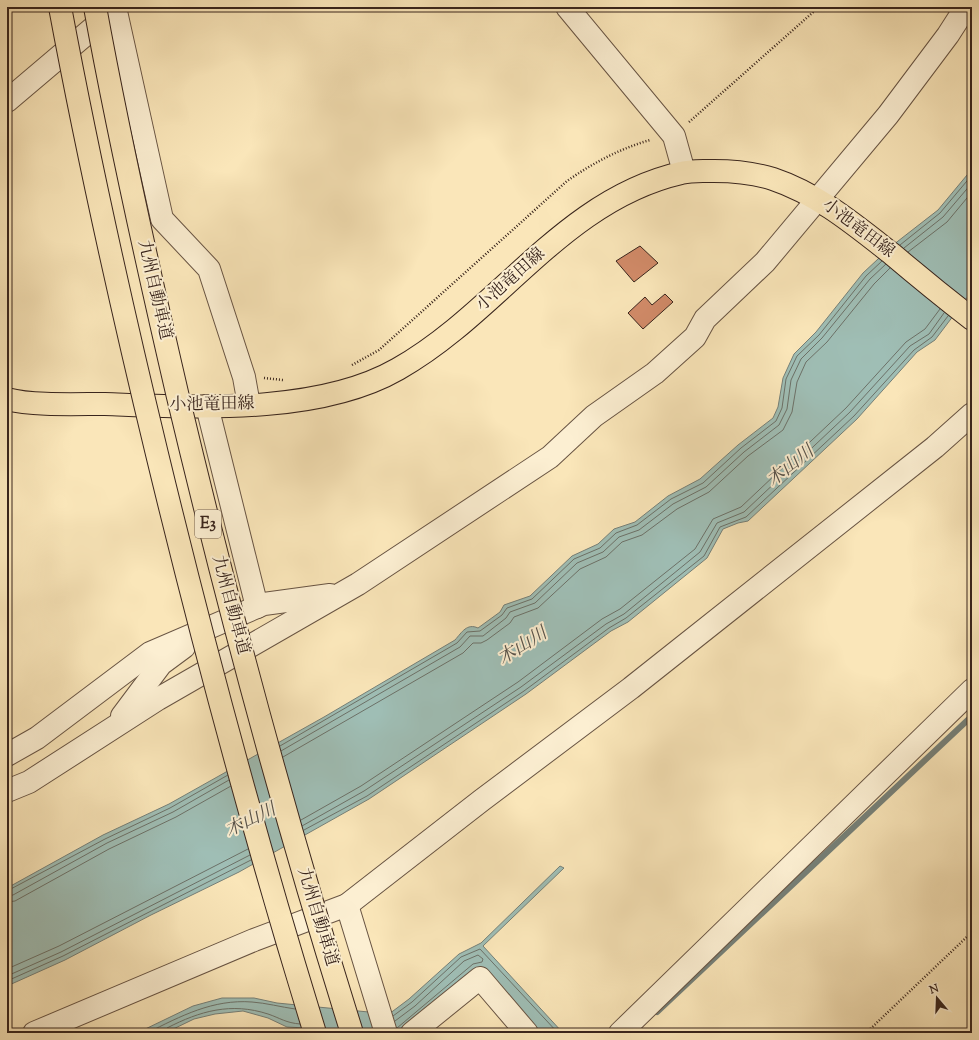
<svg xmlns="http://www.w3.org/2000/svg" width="979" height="1040" viewBox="0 0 979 1040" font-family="'Sorts Mill Goudy','Noto Serif JP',serif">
  <rect width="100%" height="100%" fill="#fae6b9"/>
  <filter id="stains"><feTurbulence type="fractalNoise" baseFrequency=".005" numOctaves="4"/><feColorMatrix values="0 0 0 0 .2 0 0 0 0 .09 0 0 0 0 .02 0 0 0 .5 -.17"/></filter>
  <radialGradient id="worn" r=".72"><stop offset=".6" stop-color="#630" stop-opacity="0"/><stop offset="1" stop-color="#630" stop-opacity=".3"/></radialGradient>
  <g fill="#9fbeb5" stroke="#768078">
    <path d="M972,169v122l-37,49 -18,12 -60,67 -109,102 -10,2 -15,6 -16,29 -79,64 -17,9 -85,63 -157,105 -130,73 -88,43 -86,45 -58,26v-98l96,-53 66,-31 155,-87 131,-77c7,-8 12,-17 23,-12l22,-16 4,-7 26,-9 42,-40 26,-12 16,-15 21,-7 33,-26 32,-17 38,-34 35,-27 5,-11 5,-29 11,-24 22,-22 47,-59 30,-28 45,-35z"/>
    <polygon points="560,866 564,868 483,946 563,1033 534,1033 479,971 403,1033 287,1027 268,1018 243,1011 215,1014 194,1019 165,1033 137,1033 193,1006 222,998 254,998 277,1003 389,1014 409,999 459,954 481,943"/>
  </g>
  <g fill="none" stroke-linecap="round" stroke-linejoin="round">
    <g stroke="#6c7168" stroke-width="1">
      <polyline points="900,245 940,213 972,175"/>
      <polyline points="904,248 943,217 972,183"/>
      <polyline points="908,252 947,222 972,192"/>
      <polyline points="280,746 457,643 467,632 480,631 502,615 507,608 532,599 574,559 600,548 616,533 637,525 671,499 703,483 741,448 776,421 782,408 786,379 797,356 819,335 866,276 882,261"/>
      <polyline points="281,751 460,647 470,636 483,636 506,618 510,612 535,603 577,563 603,552 619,537 639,530 673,504 706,487 744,452 779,425 787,409 791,380 801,359 822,338 870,279 886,264"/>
      <polyline points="283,757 463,653 473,643 481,643 487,640 510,623 514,617 538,608 580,569 606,557 622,542 642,535 677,509 709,492 748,456 783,430 792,412 797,382 806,362 827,342 874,284 890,268"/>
      <polyline points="301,820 361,786 518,682 602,619 620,609 695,549 713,519 741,507 846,408 906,342 925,329 940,309"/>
      <polyline points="302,826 364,791 521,687 606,624 624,614 700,552 717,523 744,512 850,412 910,346 929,334 944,313"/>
      <polyline points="304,830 367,796 524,691 609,628 626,618 704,556 720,527 746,517 854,416 914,350 932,337 948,316"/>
      <polyline points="7,891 105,839 170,808 228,775"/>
      <polyline points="7,896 13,895 107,843 173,812 229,780"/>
      <polyline points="7,902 15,901 109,849 176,817 231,786"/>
      <polyline points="7,969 59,946 248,849"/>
      <polyline points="7,976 61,952 250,855"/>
      <polyline points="7,981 63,956 251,860"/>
      <polyline points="393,1016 412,1002 461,957 480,949 558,1033"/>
      <polyline points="395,1021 415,1006 464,961 478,955 483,959 482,962 473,964 397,1028"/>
      <path d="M147,1033c34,-17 66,-34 105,-31 14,1 29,5 43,7"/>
      <path d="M165,1033l2,-5c33,-17 64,-26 101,-14 12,4 18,9 32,10"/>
    </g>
    <polyline stroke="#768078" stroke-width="6" points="657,1012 972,716"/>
  </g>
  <g fill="#d28b69" stroke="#38241c">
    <polygon points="640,246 658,263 634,282 616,261"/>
    <polygon points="665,294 673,302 643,329 628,313 645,297 652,305"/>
  </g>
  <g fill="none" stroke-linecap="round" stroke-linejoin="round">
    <g stroke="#685443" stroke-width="24">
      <g id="minor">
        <polyline points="115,7 162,219 209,269 244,377 249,405"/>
        <polyline points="567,7 674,136 684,172"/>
        <polyline points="7,101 112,12"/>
        <polyline points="207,406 257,607"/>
        <polyline points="122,716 161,664 184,647"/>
        <polyline points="7,755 37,738 150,653 264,604 330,595"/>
        <polyline points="7,791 29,782 158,699 358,584 550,457 594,416 655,373 695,337 705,319 765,262 888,115 948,35 966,7"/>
        <polyline points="347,905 386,1033"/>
        <polyline points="34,1033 254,940 347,905 482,800 631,688 935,447 972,414"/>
        <polyline points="412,1033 480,978 527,1033"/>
        <polyline points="620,1033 972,690"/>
      </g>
    </g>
    <g stroke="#38241c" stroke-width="24">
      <path id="major" d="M7,399c26,7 69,5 98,5 90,3 213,11 293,-35 101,-57 165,-169 283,-196 10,-3 22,-2 33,-2 19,0 40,2 59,8 45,15 82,46 119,75 26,22 53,44 80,65"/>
    </g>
    <g stroke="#38241c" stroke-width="2.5" stroke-dasharray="1 2" stroke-linecap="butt">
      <polyline points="689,122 819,7"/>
      <path d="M352,365l27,-15 188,-169c26,-18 52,-32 83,-41"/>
      <polyline points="264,378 283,380"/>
      <polyline points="866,1033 972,932"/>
    </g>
    <use href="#minor" stroke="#fcefd2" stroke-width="22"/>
    <use href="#major" stroke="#fae6b9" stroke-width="22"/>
    <g stroke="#38241c" stroke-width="24" stroke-linecap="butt">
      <g id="highway-bridge">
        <path d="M60,7c28,150 61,298 97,447 47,194 99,388 158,579"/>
        <path d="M95,7c24,131 53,261 83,390 51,214 108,426 174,636"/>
      </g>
    </g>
    <use href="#highway-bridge" stroke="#fae6b9" stroke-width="22"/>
  </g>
  <g text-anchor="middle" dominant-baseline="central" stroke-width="4" stroke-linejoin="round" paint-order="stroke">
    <rect fill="#fcefd2" stroke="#736153" stroke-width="1" x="195" y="510" width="26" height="28" rx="3"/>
    <g font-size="16" font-weight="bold" fill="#38241c">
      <text x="208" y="524">E3</text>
    </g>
    <g font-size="17" fill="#38241c" stroke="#fcefd2">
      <text transform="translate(858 229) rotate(37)">小池竜田線</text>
      <text transform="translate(511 280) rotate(-42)">小池竜田線</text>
      <text transform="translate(154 290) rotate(77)">九州自動車道</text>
      <text transform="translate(212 405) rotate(-1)">小池竜田線</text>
      <text transform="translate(230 605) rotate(75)">九州自動車道</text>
      <text transform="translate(317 917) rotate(73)">九州自動車道</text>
    </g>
    <g font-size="18" font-style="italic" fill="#57524a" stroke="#fcefd2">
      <text transform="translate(791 467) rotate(-38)">木山川</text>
      <text transform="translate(523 647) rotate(-32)">木山川</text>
      <text transform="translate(251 821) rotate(-26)">木山川</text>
    </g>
  </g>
  <rect width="979" height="1040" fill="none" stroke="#fae6b9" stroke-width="24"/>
  <rect x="8" y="8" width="963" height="1024" fill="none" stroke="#38241c" stroke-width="2"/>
  <rect x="12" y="12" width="955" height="1016" fill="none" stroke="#38241c"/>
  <g transform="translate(937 998) rotate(341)" stroke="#fcefd2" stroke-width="3" paint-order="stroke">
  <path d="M0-3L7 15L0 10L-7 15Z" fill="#38241c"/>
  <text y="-6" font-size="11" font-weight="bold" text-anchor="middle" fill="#38241c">N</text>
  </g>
  <rect width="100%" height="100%" filter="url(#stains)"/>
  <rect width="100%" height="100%" fill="url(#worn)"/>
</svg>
